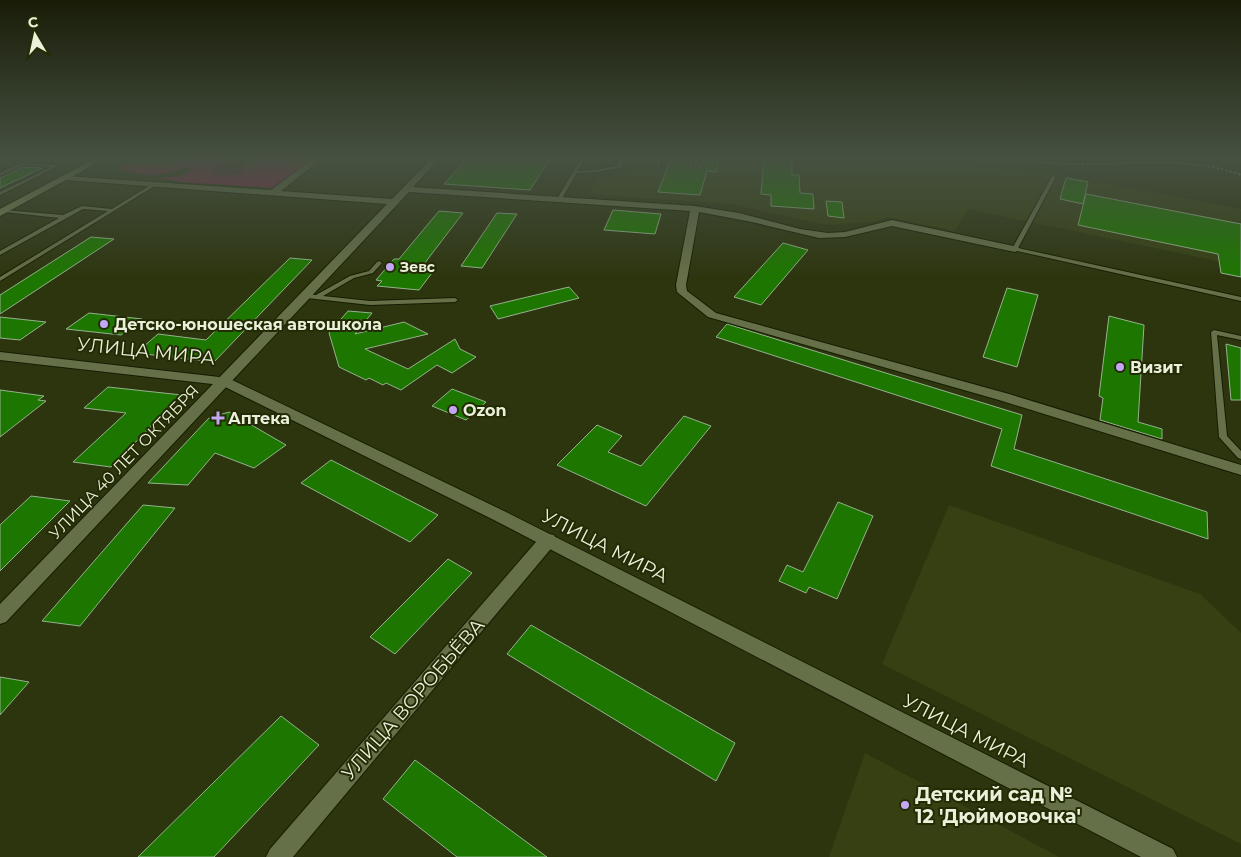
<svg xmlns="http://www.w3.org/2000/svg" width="1241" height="857" viewBox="0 0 1241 857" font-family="Montserrat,sans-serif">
  <rect width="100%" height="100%" fill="#2d350f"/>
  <g fill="#364012">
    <polygon points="720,157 943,157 947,164 1049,173 1241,209 1241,266 968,209 955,231 887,217 872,222 827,225 730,204 590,194 597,179 642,169 715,174"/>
    <polygon points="949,505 1200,594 1241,633 1241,844 882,664"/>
    <polygon points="865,753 1059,857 829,857"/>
  </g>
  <path fill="#622039" d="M229,157h25l-8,6 -2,8c-12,8 -21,6 -35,3z"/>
  <path fill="#961d51" d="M188,157h41l-20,17 19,3 16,-6 2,-8 8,-6h64l-41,31 -96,-6 -23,-4 23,-2 9,-6v-3c-25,8 -44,11 -69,3l-1,-3c22,-10 47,2 68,-10z"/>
  <g fill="#1d7600" stroke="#95b28f">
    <polygon points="469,157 551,157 530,190 444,184"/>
    <polygon points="672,157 694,157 691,166 694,170 699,168 702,157 720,157 716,172 707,171 700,195 658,192"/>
    <polygon points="764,157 792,157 792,175 799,175 800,193 813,194 814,209 771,206 771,195 761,194"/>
    <polygon points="23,167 42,168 0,188 0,178"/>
    <polygon points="1066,178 1088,182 1083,204 1060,199"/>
    <polygon points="1086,194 1241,224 1241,277 1221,273 1218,254 1078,225"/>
    <polygon points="826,201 842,202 844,218 828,216"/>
    <polygon points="613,210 661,214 655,234 604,230"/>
    <polygon points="439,211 463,213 421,268 435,269 419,290 377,286 382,281 376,280 394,259 399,259"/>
    <polygon points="497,213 517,214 482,268 461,266"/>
    <polygon points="91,237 114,239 0,314 0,295"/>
    <polygon points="783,243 808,250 761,305 734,297"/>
    <polygon points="290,258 312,260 214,362 136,353 158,334 206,340"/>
    <polygon points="569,287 579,298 498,319 490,306"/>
    <polygon points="1007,288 1038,295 1017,367 983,357"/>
    <polygon points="348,311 372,313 355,334 404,322 428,334 365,349 408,369 455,339 460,349 476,357 452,373 437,365 401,390 386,383 383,385 369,378 366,380 339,367 329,333"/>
    <polygon points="89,313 142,319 121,335 66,329"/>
    <polygon points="1109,316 1144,325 1138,422 1162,429 1162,439 1100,420 1103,398 1099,396"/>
    <polygon points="0,317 46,322 20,340 0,338"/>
    <polygon points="727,324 1022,415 1014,449 1207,512 1208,539 991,466 1002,429 716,337"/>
    <polygon points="1226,344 1241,348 1241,400 1231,400"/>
    <polygon points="108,387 182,395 111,467 73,462 126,413 84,408"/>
    <polygon points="452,389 486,402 466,420 432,406"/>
    <polygon points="0,390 44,396 38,400 46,401 0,437"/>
    <polygon points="229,412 286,445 254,468 215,453 188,485 148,483 209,418"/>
    <polygon points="684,416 711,426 646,506 557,465 597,425 622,436 608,452 641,466"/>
    <polygon points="331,460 438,515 410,542 301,483"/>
    <polygon points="31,496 70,501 0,571 0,525"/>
    <polygon points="838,502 873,516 837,599 809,587 806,593 779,581 787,565 803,572"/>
    <polygon points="143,505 175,508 80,626 42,621"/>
    <polygon points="448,559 472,573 395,654 370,637"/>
    <polygon points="531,625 735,743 716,781 507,654"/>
    <polygon points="0,677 29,682 0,715"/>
    <polygon points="281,716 319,745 214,857 138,857"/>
    <polygon points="415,760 547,857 457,857 383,799"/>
  </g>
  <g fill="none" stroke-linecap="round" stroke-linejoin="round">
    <g stroke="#161c02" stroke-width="2">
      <g id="service">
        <polygon points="139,157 144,157 131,164 127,163"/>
        <polygon points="582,157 586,157 578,171 596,170 617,166 621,157 625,157 621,168 596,172 577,173 561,200 557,200 557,199"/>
        <polygon points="659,157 663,157 660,165 658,166 656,165"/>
        <polygon points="696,157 700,157 697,167 695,168 693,167"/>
        <polygon points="22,163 56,165 58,166 0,195 0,192 51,167 23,165 0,176 0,173"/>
        <polygon points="1052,176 1056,177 1018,248 1241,297 1241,301 1013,250 1012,249"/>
        <polygon points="152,184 156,185 0,281 0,277 108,211 83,209 0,255 0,251 59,218 5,212 3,212 3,210 63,215 82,206 112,209"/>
        <polygon points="379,261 382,263 373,273 354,278 323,296 370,301 455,298 458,300 455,302 370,305 307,298 304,296 307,294 316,295 350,276 369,271 377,262"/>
        <polygon points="1214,330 1241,336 1241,340 1217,335 1227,436 1241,451 1241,459 1238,458 1219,437 1211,332"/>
      </g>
    </g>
    <g stroke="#161c02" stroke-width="2">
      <g id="minor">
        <polygon points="315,157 324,157 281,191 392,199 433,157 441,157 413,187 695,206 739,213 800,229 828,233 845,232 892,220 1018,247 1020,249 1015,252 892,226 845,237 819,238 752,222 699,212 686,285 687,291 716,313 1009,394 1241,465 1241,475 999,400 708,317 677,292 676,285 690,211 409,192 6,622 0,624 0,604 387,204 66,180 62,178 66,176 271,190"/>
        <polygon points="548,534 554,535 556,540 554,545 293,857 266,857 270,849 542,535"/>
      </g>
    </g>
    <g stroke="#161c02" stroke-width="2">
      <polygon id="tertiary" points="0,352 228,378 504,511 1173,849 1177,857 1141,857 492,519 221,385 0,360"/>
    </g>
    <g stroke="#161c02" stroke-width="2">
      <polygon id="secondary" points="98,157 108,157 0,216 0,209"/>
    </g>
    <path stroke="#939a7d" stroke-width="2" stroke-dasharray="2.5 2" stroke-linecap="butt" d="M1024,157c26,9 53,7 80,7 46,-2 93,-5 137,11"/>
    <use href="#service" fill="#656f48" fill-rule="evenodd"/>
    <use href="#minor" fill="#656f48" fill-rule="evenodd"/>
    <use href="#tertiary" fill="#656f48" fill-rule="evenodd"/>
    <use href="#secondary" fill="#768250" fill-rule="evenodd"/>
  </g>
  <linearGradient id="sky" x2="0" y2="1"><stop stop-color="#191d08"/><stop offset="0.57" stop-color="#465142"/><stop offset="1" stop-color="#465142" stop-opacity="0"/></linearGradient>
  <rect width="1241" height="277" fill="url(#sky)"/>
  <g fill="#c2a7f2" stroke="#232b05" stroke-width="2">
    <circle cx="390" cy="267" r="5"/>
    <circle cx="104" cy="324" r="5"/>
    <circle cx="1120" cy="367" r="5"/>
    <circle cx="453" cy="410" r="5"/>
    <path d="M215.5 410.5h5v5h5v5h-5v5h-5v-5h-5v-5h5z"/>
    <circle cx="905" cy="805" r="5"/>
  </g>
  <g text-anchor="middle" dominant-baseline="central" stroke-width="4" stroke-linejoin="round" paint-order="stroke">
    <g font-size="14" font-weight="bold" fill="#eaf1db" stroke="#232b05" text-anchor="start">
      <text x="400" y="267">Зевс</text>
    </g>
    <g font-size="16" font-weight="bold" fill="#eaf1db" stroke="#232b05" text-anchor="start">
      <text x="114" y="324">Детско-юношеская автошкола</text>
      <text x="1130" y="367">Визит</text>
      <text x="463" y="410">Ozon</text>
      <text x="228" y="418">Аптека</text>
    </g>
    <g font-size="16" fill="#eaf1db" stroke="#232b05">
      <text transform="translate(124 462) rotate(-46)">УЛИЦА 40 ЛЕТ ОКТЯБРЯ</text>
    </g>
    <g font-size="19" fill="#eaf1db" stroke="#232b05">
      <text transform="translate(146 351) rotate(6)">УЛИЦА МИРА</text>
      <text transform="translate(605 546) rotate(27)">УЛИЦА МИРА</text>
      <text transform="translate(413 699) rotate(-49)">УЛИЦА ВОРОБЬЁВА</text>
      <text transform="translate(966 731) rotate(27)">УЛИЦА МИРА</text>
    </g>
    <g font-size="19" font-weight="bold" fill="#eaf1db" stroke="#232b05" text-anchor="start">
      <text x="915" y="794">Детский сад №<tspan x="915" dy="22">12 'Дюймовочка'</tspan></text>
    </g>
  </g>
  <g transform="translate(35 35) rotate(351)" stroke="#232b05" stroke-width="4" paint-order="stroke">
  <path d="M0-4L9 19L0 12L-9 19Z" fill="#eaf1db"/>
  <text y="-8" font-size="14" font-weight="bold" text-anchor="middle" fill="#eaf1db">С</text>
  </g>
</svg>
